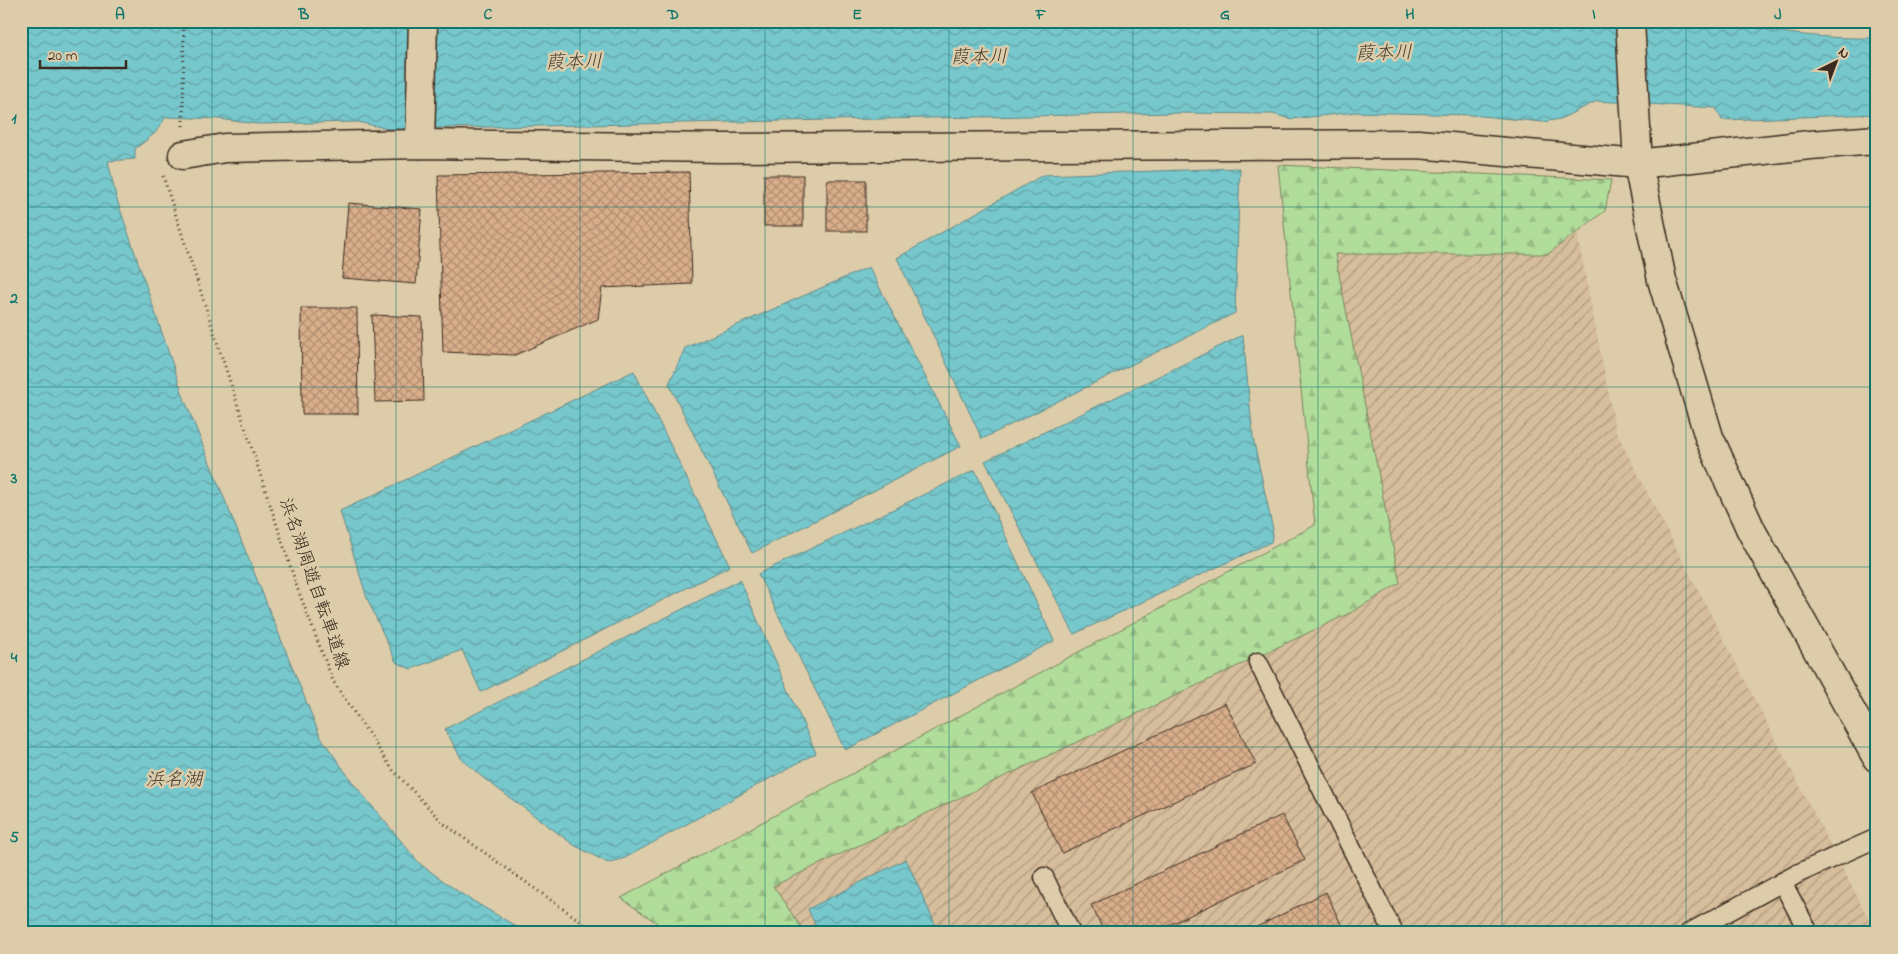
<svg xmlns="http://www.w3.org/2000/svg" width="1898" height="954" viewBox="0 0 1898 954" font-family="'Indie Flower','Klee One',sans-serif">
  <defs>
    <pattern id="industrial-furrows" width="10" height="10" patternUnits="userSpaceOnUse" patternTransform="scale(1.25)"><rect width="10" height="10" fill="#d6bd9b"/><path d="M-1 1l2-2M0 10L10 0M9 11l2-2" fill="none" stroke="#af9a7e"/></pattern>
    <pattern id="forest-firs" width="22" height="20" patternUnits="userSpaceOnUse" patternTransform="scale(1.25)"><rect width="22" height="20" fill="#b1dd9b"/><path d="M5 1l3.5 6h-7zM16 11l3.5 6h-7z" fill="#99be85"/></pattern>
    <pattern id="water-waves" width="16" height="10" patternUnits="userSpaceOnUse" patternTransform="scale(1.25)"><rect width="16" height="10" fill="#77c8cd"/><path d="M0 5q4-4 8 0t8 0" fill="none" stroke="#63a3a6"/></pattern>
    <pattern id="building-cross-hatch" width="8" height="8" patternUnits="userSpaceOnUse" patternTransform="scale(1.25)"><rect width="8" height="8" fill="#d9ae8b"/><path d="M0 0l8 8M0 8l8-8" fill="none" stroke="#b18e71"/></pattern>
  </defs>
  <rect width="100%" height="100%" fill="#ddcca9"/>
  <filter id="ink" filterUnits="userSpaceOnUse"><feTurbulence type="fractalNoise" baseFrequency=".02" numOctaves="2"/><feDisplacementMap in="SourceGraphic" scale="10" xChannelSelector="R" yChannelSelector="G"/><feConvolveMatrix kernelMatrix="1 2 1 2 8 2 1 2 1" color-interpolation-filters="sRGB"/></filter>
  <g filter="url(#ink)">
    <polygon fill="url(#industrial-furrows)" points="1328,188 1570,198 1616,432 1876,933 671,933 621,898 1365,539"/>
    <polygon fill="url(#forest-firs)" stroke="#76845c" points="1278,165 1611,180 1605,211 1548,254 1335,254 1400,583 1352,612 773,886 805,933 671,933 621,898 1315,525"/>
    <g fill="url(#water-waves)" stroke="#5f8987">
      <path d="M21,21h134l1,6 15,-6h140l36,5 5,-5h1375c50,13 99,18 150,17v76l-155,6 -6,-12 -119,-7 -37,18 -17,3 -72,-7 -115,-3 -65,7 -18,-5 -98,-1 -786,16 -31,-7 -101,2 -38,-5 -53,-2 -11,16 -20,16v10l-27,2 8,36 69,204 135,335 33,47 67,81 43,31 64,38h-506z"/>
      <polygon points="1240,168 1235,313 982,439 897,258 1043,175"/>
      <polygon points="869,267 961,446 752,553 669,384 685,348"/>
      <polygon points="1243,335 1253,438 1273,530 1271,542 1074,634 985,461"/>
      <polygon points="634,371 730,566 481,692 462,650 411,669 396,662 367,598 340,511"/>
      <polygon points="975,470 1054,641 845,750 758,574"/>
      <polygon points="740,580 816,753 625,858 608,863 574,845 482,777 461,758 445,729"/>
      <polygon points="906,859 939,933 819,933 808,909"/>
    </g>
    <g fill="url(#building-cross-hatch)" stroke="#3b2a1e">
      <polygon points="689,172 692,284 602,288 598,319 515,355 443,352 438,175"/>
      <rect x="764" y="175" width="39" height="51"/>
      <rect x="827" y="180" width="39" height="51"/>
      <polygon points="348,203 422,209 416,284 342,278"/>
      <polygon points="301,308 357,308 358,414 302,414"/>
      <polygon points="372,315 422,317 424,401 375,402"/>
      <polygon points="1225,703 1256,764 1062,853 1032,793"/>
      <polygon points="1282,815 1305,860 1153,933 1105,933 1091,905"/>
      <polygon points="1326,892 1345,933 1245,933"/>
    </g>
    <g fill="none" stroke-linecap="round" stroke-linejoin="round">
      <g stroke="#3b2a1e" stroke-width="21">
        <g id="service">
          <polyline points="1258,662 1394,933"/>
          <polyline points="1044,877 1071,933"/>
          <polyline points="1782,882 1809,933"/>
          <polyline points="1689,933 1799,873 1877,838"/>
        </g>
      </g>
      <g stroke="#3b2a1e" stroke-width="31">
        <g id="minor">
          <polyline points="420,144 423,21"/>
          <polyline points="183,155 225,148 420,144 722,148 1418,144 1638,164 1810,145 1877,140"/>
        </g>
      </g>
      <g stroke="#3b2a1e" stroke-width="31">
        <polyline id="tertiary" points="1630,21 1638,164 1662,280 1709,437 1751,530 1877,758"/>
      </g>
      <g stroke="#3b2a1e" stroke-width="3" stroke-dasharray="1 4" stroke-linecap="butt">
        <polyline points="183,126 184,21"/>
        <polyline points="163,176 298,590 333,681 393,770 443,823 597,933"/>
      </g>
      <use href="#service" stroke="#ddcca9" stroke-width="18"/>
      <use href="#minor" stroke="#ddcca9" stroke-width="28"/>
      <use href="#tertiary" stroke="#ddcca9" stroke-width="28"/>
    </g>
  </g>
  <path fill="none" stroke="#0f766e" stroke-width="1" stroke-opacity="0.55" d="M212,21v912M396,21v912M580,21v912M765,21v912M949,21v912M1133,21v912M1318,21v912M1502,21v912M1686,21v912M21,207h1856M21,387h1856M21,567h1856M21,747h1856"/>
  <g text-anchor="middle" dominant-baseline="central" stroke-width="5" stroke-linejoin="round" paint-order="stroke">
    <g font-size="18" fill="#3b2a1e" stroke="#ddcca9">
      <text transform="translate(313 584) rotate(71)">浜名湖周遊自転車道線</text>
    </g>
    <g font-size="19" font-style="italic" fill="#413a30" stroke="#ddcca9">
      <text transform="translate(1384 54) rotate(-1)">葭本川</text>
      <text transform="translate(979 58) rotate(-1)">葭本川</text>
      <text transform="translate(574 63) rotate(-1)">葭本川</text>
      <text x="174" y="780">浜名湖</text>
    </g>
  </g>
  <rect width="1898" height="954" fill="none" stroke="#ddcca9" stroke-width="55"/>
  <g transform="translate(1836 62) rotate(42)" stroke="#ddcca9" stroke-width="4" paint-order="stroke">
  <path d="M0-4L9 19L0 12L-9 19Z" fill="#3b2a1e"/>
  <text y="-8" font-size="14" font-weight="bold" text-anchor="middle" fill="#3b2a1e">N</text>
  </g>
  <path d="M40 60v8h86v-8" fill="none" stroke="#3b2a1e" stroke-width="2.5"/>
  <text x="48" y="60" font-size="15" fill="#3b2a1e" stroke="#ddcca9" stroke-width="4" paint-order="stroke">20 m</text>
  <rect x="28" y="28" width="1842" height="898" fill="none" stroke="#0f766e" stroke-width="2"/>
  <g font-size="16" text-anchor="middle" font-weight="bold" fill="#0f766e">
    <text x="120" y="19">A</text>
    <text x="304" y="19">B</text>
    <text x="488" y="19">C</text>
    <text x="673" y="19">D</text>
    <text x="857" y="19">E</text>
    <text x="1041" y="19">F</text>
    <text x="1225" y="19">G</text>
    <text x="1410" y="19">H</text>
    <text x="1594" y="19">I</text>
    <text x="1778" y="19">J</text>
    <text x="14" y="123">1</text>
    <text x="14" y="303">2</text>
    <text x="14" y="483">3</text>
    <text x="14" y="662">4</text>
    <text x="14" y="842">5</text>
  </g>
</svg>
